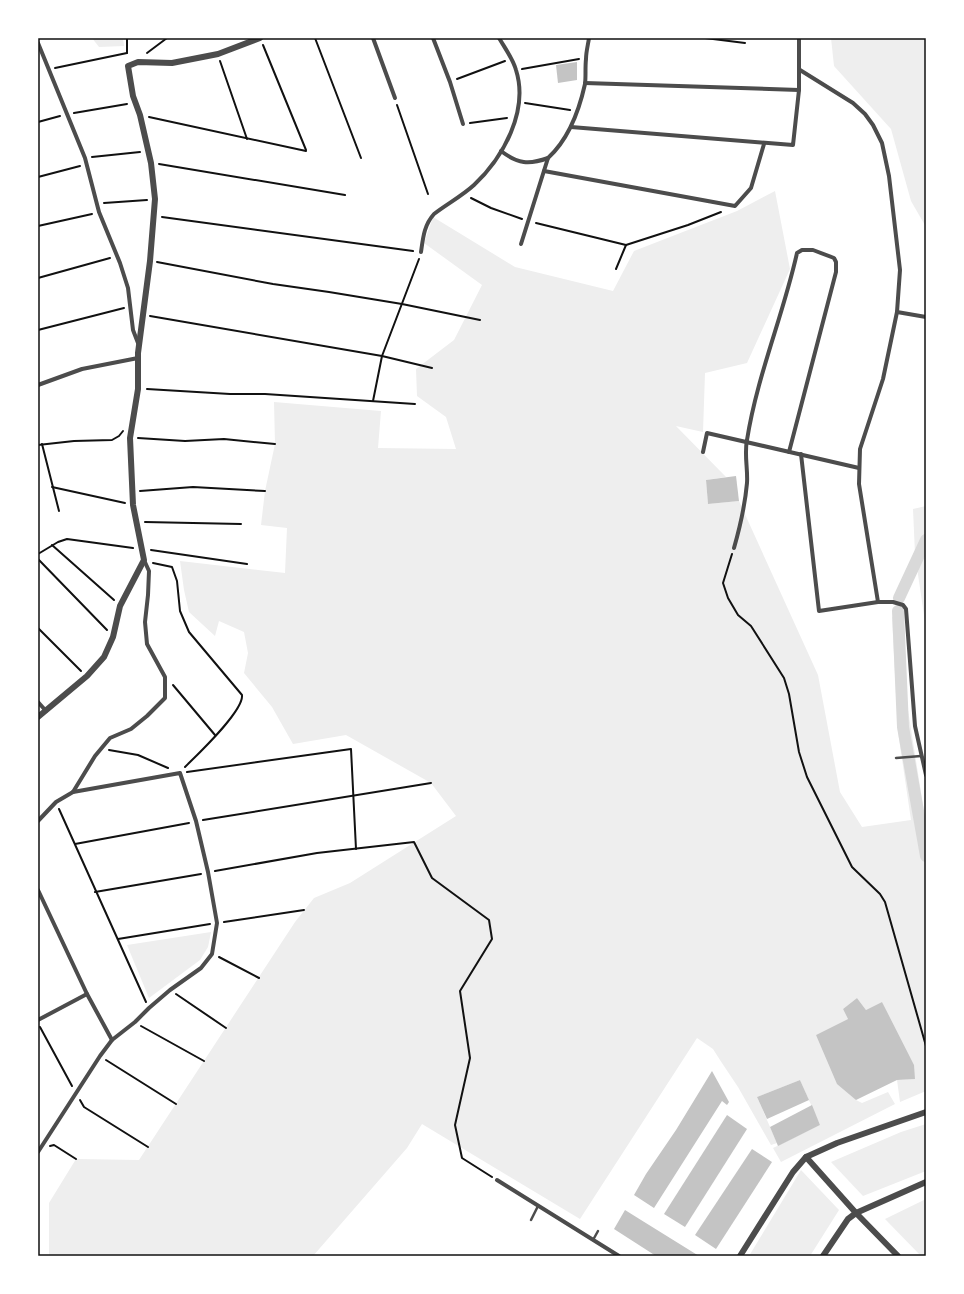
<svg xmlns="http://www.w3.org/2000/svg" width="964" height="1294" viewBox="0 0 964 1294" font-family="'Public Sans',sans-serif">
  <rect width="100%" height="100%" fill="#fff"/>
  <g fill="#eee">
    <polygon points="92,38 123,38 124,46 99,47"/>
    <polygon points="831,38 926,38 926,227 911,201 891,129 834,66"/>
    <polygon points="775,191 790,269 747,363 705,373 703,432 676,426 726,477 706,480 708,504 739,501 818,675 840,792 862,827 911,820 898,732 892,617 902,613 905,691 926,824 926,1091 900,1102 897,1080 914,1079 882,1002 866,1010 857,998 843,1009 848,1019 816,1035 856,1100 862,1103 888,1092 895,1104 781,1162 773,1148 820,1125 800,1080 757,1097 777,1143 771,1145 738,1087 720,1060 713,1049 697,1038 580,1219 422,1124 407,1148 313,1256 49,1256 49,1203 76,1159 139,1160 295,922 314,898 350,883 456,816 431,783 346,735 293,744 272,707 244,673 248,653 244,632 219,621 215,636 189,612 184,590 180,561 285,573 287,528 261,525 265,491 275,444 274,402 381,411 378,448 456,449 446,417 417,396 416,369 454,340 482,285 424,243 433,217 515,267 613,291 634,251 737,211"/>
    <polygon points="926,506 926,629 915,554 913,509"/>
    <polygon points="211,932 208,947 200,960 149,998 127,945"/>
    <polygon points="926,1124 926,1171 863,1196 831,1162 901,1132"/>
    <polygon points="801,1170 839,1210 810,1256 749,1256"/>
    <polygon points="926,1199 926,1256 921,1256 885,1219"/>
  </g>
  <g fill="none" stroke-linecap="round" stroke-linejoin="round">
    <g stroke="#d9d9d9" stroke-width="12">
      <polyline points="899,598 926,540"/>
      <polyline points="898,611 903,727 926,856"/>
    </g>
  </g>
  <g fill="#c4c4c4">
    <polygon points="577,62 577,80 558,83 556,65"/>
    <polygon points="736,476 739,501 708,504 706,480"/>
    <polygon points="857,998 866,1010 882,1002 914,1065 915,1079 897,1080 856,1100 837,1084 816,1035 848,1019 843,1009"/>
    <polygon points="712,1071 729,1102 727,1105 722,1101 654,1208 634,1195 646,1174 676,1130"/>
    <polygon points="800,1080 809,1100 767,1119 757,1097"/>
    <polygon points="812,1105 820,1125 778,1146 770,1127"/>
    <polygon points="727,1115 747,1129 685,1227 664,1214"/>
    <polygon points="752,1149 772,1162 716,1249 695,1235"/>
    <polygon points="625,1210 641,1220 699,1256 656,1256 614,1229"/>
  </g>
  <g fill="none" stroke-linecap="round" stroke-linejoin="round">
    <g stroke="#111" stroke-width="2">
      <polyline points="127,38 127,53"/>
      <polyline points="315,38 361,158"/>
      <polyline points="705,38 745,43"/>
      <polyline points="263,45 306,150"/>
      <polyline points="147,53 167,38"/>
      <polyline points="220,61 247,139"/>
      <polyline points="55,68 127,53"/>
      <polyline points="522,69 579,59"/>
      <polyline points="457,79 505,61"/>
      <polyline points="525,103 570,110"/>
      <polyline points="397,105 428,194"/>
      <polyline points="74,113 127,104"/>
      <polyline points="149,117 306,151"/>
      <polyline points="38,122 60,116"/>
      <polyline points="470,123 507,118"/>
      <polyline points="92,157 140,152"/>
      <polyline points="159,164 345,195"/>
      <polyline points="38,177 80,166"/>
      <polyline points="471,198 491,208 522,219"/>
      <polyline points="104,203 147,200"/>
      <polyline points="162,217 413,251"/>
      <polyline points="536,223 626,245"/>
      <polyline points="38,226 92,214"/>
      <polyline points="626,245 688,225 721,212"/>
      <polyline points="157,262 273,284 329,292 402,304 480,320"/>
      <polyline points="616,269 626,245"/>
      <polyline points="38,278 110,258"/>
      <polyline points="150,316 382,356 432,368"/>
      <polyline points="38,330 124,308"/>
      <polyline points="147,389 230,394 265,394 415,404"/>
      <polyline points="373,401 382,356 419,259"/>
      <polyline points="138,438 185,441 224,439 275,444"/>
      <polyline points="42,444 59,511"/>
      <polyline points="38,445 74,441 112,440 119,436 123,431"/>
      <polyline points="52,487 125,503"/>
      <polyline points="140,491 193,487 265,491"/>
      <polyline points="145,522 241,524"/>
      <polyline points="52,545 114,600"/>
      <polyline points="151,550 247,564"/>
      <polyline points="38,554 58,542 67,539 133,548"/>
      <polyline points="732,554 723,583 728,598 738,615 751,626 784,678 789,694 799,752 807,777 852,867 880,894 885,902 926,1046"/>
      <polyline points="38,559 107,630"/>
      <path d="M153,563l19,4 5,14 3,30 9,21 53,63c2,16 -45,60 -57,72"/>
      <polyline points="38,628 81,671"/>
      <polyline points="173,685 215,735"/>
      <polyline points="109,750 138,755 168,768"/>
      <polyline points="187,772 351,749 356,849"/>
      <polyline points="59,809 146,1002"/>
      <polyline points="203,820 431,783"/>
      <polyline points="75,844 189,823"/>
      <polyline points="215,871 317,853 414,842 432,878 489,920 492,939 460,991 470,1058 455,1125 462,1158 492,1177"/>
      <polyline points="95,892 201,874"/>
      <polyline points="224,922 304,910"/>
      <polyline points="118,939 210,924"/>
      <polyline points="219,957 259,978"/>
      <polyline points="176,994 226,1028"/>
      <polyline points="141,1026 204,1061"/>
      <polyline points="40,1027 72,1086"/>
      <polyline points="106,1060 176,1104"/>
      <polyline points="80,1100 84,1107 148,1147"/>
      <polyline points="50,1146 54,1145 76,1159"/>
    </g>
    <g stroke="#4c4c4c" stroke-width="2.5">
      <polyline points="896,758 921,756"/>
      <polyline points="531,1220 538,1206"/>
      <polyline points="593,1240 598,1231"/>
    </g>
    <g stroke="#4c4c4c" stroke-width="4">
      <polyline points="373,38 395,98"/>
      <polyline points="433,38 450,82 463,124"/>
      <polyline points="38,43 85,158 99,212 120,263 128,288 133,330 138,343"/>
      <polyline points="800,70 853,103 865,114 873,125 882,143 889,176 900,270 897,312 883,379 860,449 859,484 878,602"/>
      <polyline points="585,83 799,90"/>
      <polyline points="571,127 793,145 799,90 799,38"/>
      <path d="M501,151c17,13 28,14 47,7"/>
      <polyline points="544,171 735,206 751,188 764,144"/>
      <path d="M521,244l27,-86c21,-19 31,-47 37,-74 1,-8 0,-16 1,-25 0,-7 2,-14 3,-21"/>
      <path d="M421,252c2,-14 3,-27 13,-38 13,-10 28,-18 40,-29 29,-27 55,-74 42,-115 -3,-11 -11,-22 -17,-32"/>
      <polyline points="897,312 926,317"/>
      <polyline points="38,385 82,369 138,358"/>
      <polyline points="703,452 707,433 859,468"/>
      <polyline points="801,454 819,611 878,602 893,602 903,605 906,609 915,726 926,775"/>
      <path d="M734,548c6,-21 11,-43 13,-65 1,-14 -3,-29 0,-43 10,-64 36,-124 50,-187l5,-3h11l21,8 2,4v10l-47,180"/>
      <polyline points="38,702 46,711"/>
      <polyline points="38,821 56,802 73,792 95,756 110,738 131,729 147,716 165,698 165,677 147,644 145,622 148,595 149,571 144,560"/>
      <polyline points="38,890 87,994 112,1040"/>
      <polyline points="38,1020 87,994"/>
      <polyline points="38,1152 100,1056 112,1040 135,1022 149,1008 170,990 201,968 212,954 217,923 208,872 196,821 180,773 73,792"/>
      <polyline points="497,1180 619,1256"/>
    </g>
    <g stroke="#4c4c4c" stroke-width="6">
      <polyline points="38,717 87,676 104,657 113,637 120,606 144,560 133,505 130,438 138,389 138,353 150,261 155,199 151,163 140,115 133,96 128,66 138,62 172,63 218,54 260,38"/>
      <polyline points="806,1157 856,1213 898,1256"/>
      <polyline points="740,1256 793,1172 806,1157 837,1143 926,1112"/>
      <polyline points="823,1256 848,1219 856,1213 926,1182"/>
    </g>
  </g>
  <rect width="964" height="1294" fill="none" stroke="#ffffff" stroke-width="78"/>
  <rect x="39" y="39" width="886" height="1216" fill="none" stroke="#111" stroke-width="1.5"/>
</svg>
